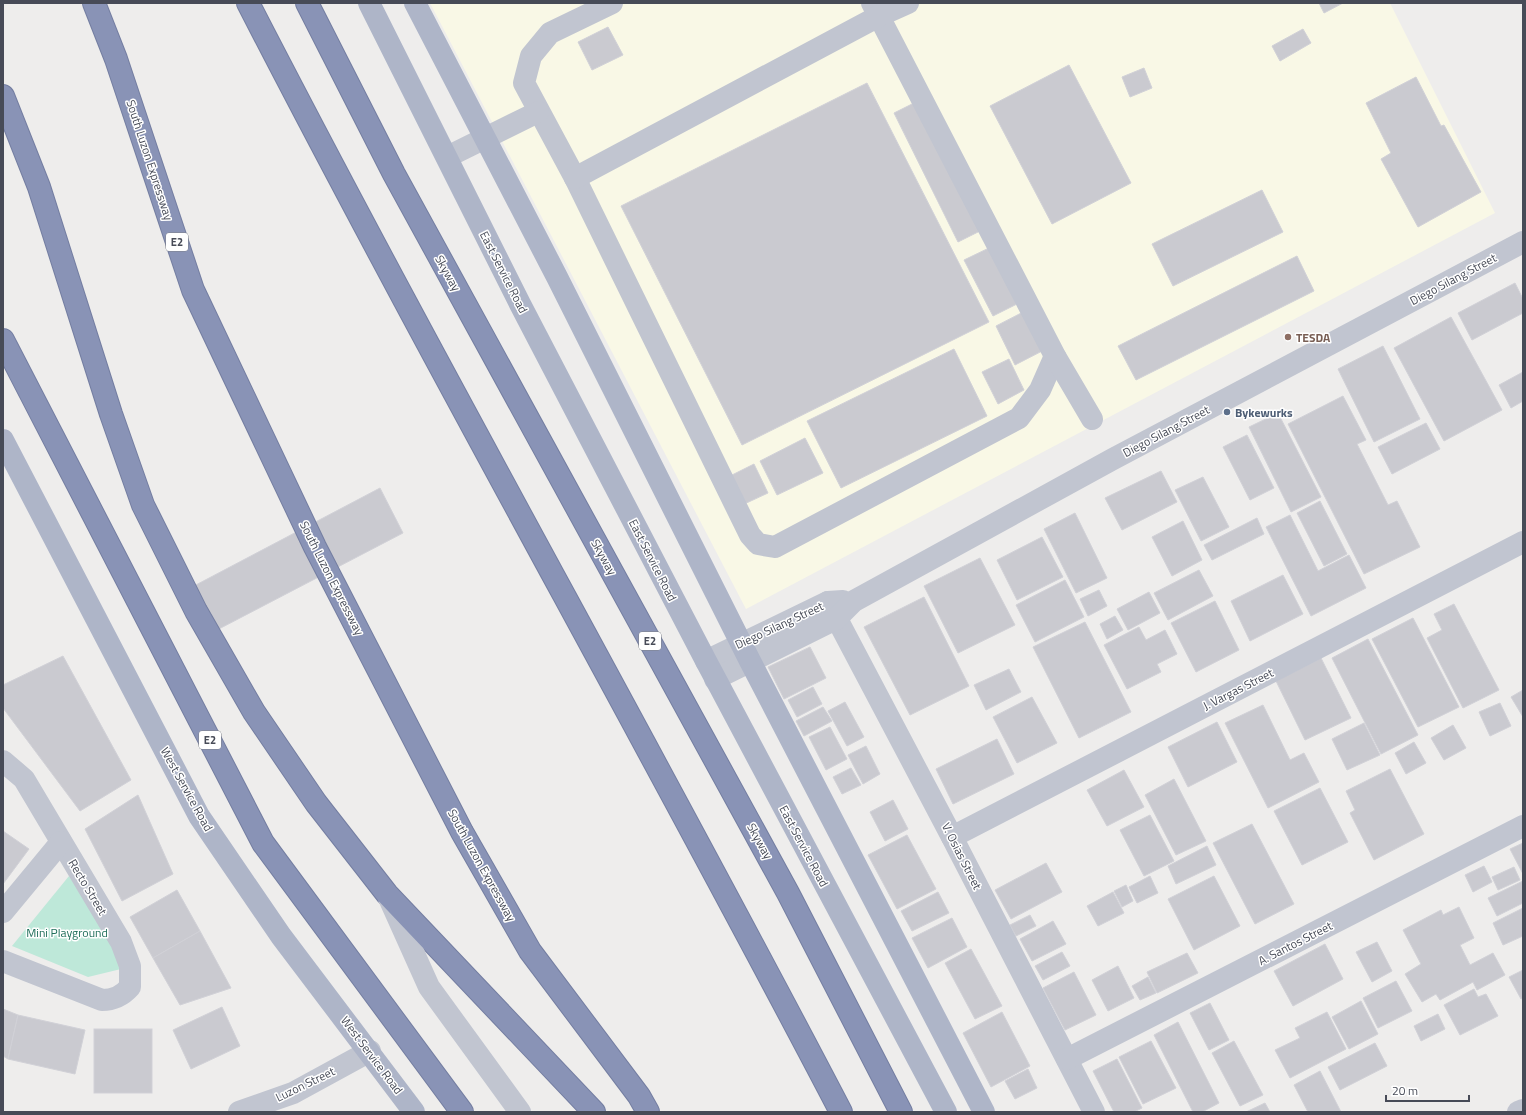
<svg xmlns="http://www.w3.org/2000/svg" width="1526" height="1115" viewBox="0 0 1526 1115" font-family="'Titillium Web',sans-serif">
  <rect width="100%" height="100%" fill="#eeedec"/>
  <polygon fill="#f9f8e6" points="430,3 1390,3 1495,213 746,609"/>
  <polygon fill="#bee8d9" points="69,876 111,938 121,969 88,977 12,946"/>
  <g fill="#cacad0" stroke="#d1d1d7">
    <polygon points="1319,3 1343,3 1324,13"/>
    <polygon points="608,27 623,55 592,70 578,42"/>
    <polygon points="1303,29 1311,43 1280,61 1272,46"/>
    <polygon points="1069,65 1131,183 1052,224 990,106"/>
    <polygon points="1144,68 1152,88 1130,97 1122,77"/>
    <polygon points="1416,77 1441,126 1444,125 1481,192 1418,227 1381,159 1391,153 1366,103"/>
    <polygon points="867,83 989,322 742,445 621,206"/>
    <polygon points="922,99 986,228 958,242 894,113"/>
    <polygon points="1262,190 1283,232 1173,286 1152,244"/>
    <polygon points="991,247 1019,303 993,316 964,260"/>
    <polygon points="1297,256 1314,291 1136,380 1118,346"/>
    <polygon points="1515,283 1523,299 1523,313 1472,340 1458,313"/>
    <polygon points="1027,310 1046,349 1015,365 996,326"/>
    <polygon points="1451,317 1502,410 1444,441 1394,348"/>
    <polygon points="1383,346 1420,419 1374,442 1338,369"/>
    <polygon points="954,349 987,416 841,488 807,421"/>
    <polygon points="1009,359 1024,390 998,404 982,372"/>
    <polygon points="1523,372 1523,401 1511,408 1499,385"/>
    <polygon points="1343,396 1366,440 1357,444 1388,505 1397,501 1420,547 1364,574 1288,424"/>
    <polygon points="1278,413 1321,497 1291,512 1249,427"/>
    <polygon points="1426,423 1440,449 1392,474 1378,447"/>
    <polygon points="1247,435 1274,488 1250,500 1223,447"/>
    <polygon points="805,438 823,473 777,495 760,461"/>
    <polygon points="754,464 768,493 740,506 726,478"/>
    <polygon points="1161,471 1177,502 1122,530 1105,498"/>
    <polygon points="1203,477 1229,527 1201,541 1175,490"/>
    <polygon points="380,488 403,533 215,631 192,587"/>
    <polygon points="1320,501 1347,554 1324,566 1297,513"/>
    <polygon points="1075,513 1107,578 1076,593 1044,529"/>
    <polygon points="1290,515 1318,571 1349,555 1366,588 1311,616 1266,527"/>
    <polygon points="1257,518 1264,534 1212,560 1204,545"/>
    <polygon points="1183,521 1202,560 1172,576 1152,537"/>
    <polygon points="1042,537 1063,577 1017,600 997,560"/>
    <polygon points="980,558 1015,625 958,653 924,586"/>
    <polygon points="1199,570 1213,596 1168,620 1154,593"/>
    <polygon points="1283,575 1303,614 1250,641 1231,601"/>
    <polygon points="1065,580 1084,617 1035,642 1016,605"/>
    <polygon points="1099,590 1107,606 1088,616 1080,599"/>
    <polygon points="1149,592 1160,613 1128,630 1117,609"/>
    <polygon points="924,597 969,686 910,715 864,627"/>
    <polygon points="1215,601 1239,650 1196,672 1171,623"/>
    <polygon points="1454,604 1499,690 1463,708 1427,638 1442,630 1434,614"/>
    <polygon points="1115,616 1123,630 1107,639 1100,624"/>
    <polygon points="1413,618 1459,707 1418,727 1372,639"/>
    <polygon points="1085,622 1131,712 1079,738 1033,647"/>
    <polygon points="1139,627 1146,640 1165,630 1177,654 1157,664 1161,672 1127,689 1104,645"/>
    <polygon points="1368,639 1418,735 1381,754 1332,658"/>
    <polygon points="810,647 826,678 784,699 768,667"/>
    <polygon points="63,656 131,780 80,811 3,708 3,685"/>
    <polygon points="1321,658 1351,718 1305,740 1276,681"/>
    <polygon points="1009,669 1021,692 986,710 974,685"/>
    <polygon points="813,687 822,704 797,717 788,700"/>
    <polygon points="1523,690 1523,717 1511,697"/>
    <polygon points="1032,697 1057,743 1017,763 993,717"/>
    <polygon points="845,702 864,737 847,746 828,711"/>
    <polygon points="1500,703 1511,726 1490,736 1479,712"/>
    <polygon points="1263,705 1290,760 1304,753 1319,782 1268,808 1225,723"/>
    <polygon points="823,707 832,721 804,736 796,721"/>
    <polygon points="1217,722 1237,762 1188,787 1168,747"/>
    <polygon points="1364,723 1380,755 1347,770 1332,739"/>
    <polygon points="1453,725 1466,748 1444,760 1431,738"/>
    <polygon points="830,727 847,759 826,770 809,737"/>
    <polygon points="997,739 1014,774 953,804 936,769"/>
    <polygon points="1414,742 1426,763 1406,774 1395,753"/>
    <polygon points="866,746 880,774 863,784 848,755"/>
    <polygon points="851,768 861,785 842,794 833,777"/>
    <polygon points="1390,769 1424,834 1374,860 1350,813 1355,810 1346,791"/>
    <polygon points="1124,770 1144,807 1107,826 1087,790"/>
    <polygon points="1174,779 1206,841 1176,855 1145,795"/>
    <polygon points="1320,788 1348,842 1302,865 1274,811"/>
    <polygon points="138,795 173,874 122,901 85,829"/>
    <polygon points="893,800 908,829 885,841 870,812"/>
    <polygon points="1150,815 1174,861 1144,876 1120,830"/>
    <polygon points="1252,824 1294,904 1255,924 1213,843"/>
    <polygon points="3,831 29,849 3,884"/>
    <polygon points="907,835 936,889 897,909 868,855"/>
    <polygon points="1523,843 1523,874 1510,849"/>
    <polygon points="1207,846 1216,865 1176,884 1168,866"/>
    <polygon points="1046,863 1062,892 1011,919 995,890"/>
    <polygon points="1484,866 1492,882 1473,892 1465,875"/>
    <polygon points="1514,867 1520,880 1498,890 1492,877"/>
    <polygon points="1150,876 1158,893 1137,903 1129,887"/>
    <polygon points="1214,876 1240,926 1194,950 1168,899"/>
    <polygon points="1523,881 1523,903 1497,916 1488,898"/>
    <polygon points="1126,885 1133,901 1122,907 1114,891"/>
    <polygon points="177,890 200,931 153,958 130,917"/>
    <polygon points="938,892 949,913 912,931 901,911"/>
    <polygon points="1113,892 1124,913 1098,926 1087,906"/>
    <polygon points="1459,907 1474,938 1460,945 1470,965 1493,953 1505,975 1477,990 1473,982 1440,1000 1436,994 1422,1002 1405,974 1421,964 1403,930 1441,910 1443,915"/>
    <polygon points="1523,908 1523,936 1503,945 1493,923"/>
    <polygon points="1030,915 1036,926 1016,936 1010,925"/>
    <polygon points="952,918 967,947 928,968 912,938"/>
    <polygon points="1053,921 1066,944 1032,961 1020,939"/>
    <polygon points="200,931 231,988 180,1005 153,958"/>
    <polygon points="1377,942 1392,971 1372,982 1356,952"/>
    <polygon points="1325,944 1343,979 1293,1006 1274,971"/>
    <polygon points="971,949 1002,1006 975,1019 945,963"/>
    <polygon points="1062,952 1070,966 1043,980 1035,966"/>
    <polygon points="1187,953 1198,973 1157,993 1147,972"/>
    <polygon points="1118,966 1134,998 1108,1011 1092,980"/>
    <polygon points="1523,970 1523,998 1521,999 1509,977"/>
    <polygon points="1074,972 1096,1015 1065,1030 1043,988"/>
    <polygon points="1148,977 1156,993 1140,1000 1132,986"/>
    <polygon points="1396,981 1412,1011 1378,1028 1363,998"/>
    <polygon points="1474,989 1478,997 1486,994 1498,1016 1460,1035 1444,1005"/>
    <polygon points="1361,1001 1378,1034 1349,1049 1332,1017"/>
    <polygon points="1210,1003 1229,1040 1209,1050 1190,1013"/>
    <polygon points="222,1007 240,1046 191,1069 173,1030"/>
    <polygon points="3,1009 18,1015 8,1059 3,1056"/>
    <polygon points="1002,1012 1030,1066 991,1087 963,1033"/>
    <polygon points="1327,1012 1346,1049 1290,1078 1275,1050 1300,1038 1295,1028"/>
    <polygon points="1438,1014 1445,1029 1421,1041 1414,1026"/>
    <polygon points="18,1015 85,1030 75,1074 8,1059"/>
    <polygon points="1178,1022 1219,1103 1202,1112 1193,1112 1154,1035"/>
    <rect x="94" y="1029" width="58" height="64"/>
    <polygon points="1151,1041 1176,1088 1143,1104 1119,1057"/>
    <polygon points="1234,1041 1263,1095 1240,1106 1212,1053"/>
    <polygon points="1375,1043 1387,1066 1340,1090 1328,1067"/>
    <polygon points="1117,1059 1142,1108 1134,1112 1114,1112 1093,1071"/>
    <polygon points="1028,1069 1037,1088 1015,1099 1005,1081"/>
    <polygon points="1320,1071 1341,1112 1308,1112 1294,1085"/>
    <polygon points="1265,1103 1270,1112 1246,1112"/>
  </g>
  <g fill="none" stroke-linecap="round" stroke-linejoin="round">
    <g stroke="#747ea1" stroke-width="24">
      <g id="highway">
        <polyline points="94,3 116,59 193,290 315,547 462,832 530,951 639,1096 648,1112"/>
        <path d="M248,3c192,373 399,737 593,1109"/>
        <polyline points="307,3 394,174 788,893 901,1112"/>
        <polyline points="3,96 39,187 111,414 143,505 196,611 254,712 316,803 387,894 594,1112"/>
        <polyline points="3,340 263,843 462,1112"/>
      </g>
    </g>
    <g stroke="#c1c5d0" stroke-width="22">
      <polyline points="612,3 550,33 531,56 524,83 575,178 750,535 758,544 775,547 1019,418 1040,390 1055,356"/>
      <polyline points="872,3 1055,356 1092,419"/>
      <polyline points="447,157 538,112"/>
      <polyline points="575,178 879,16 908,3"/>
      <polyline points="828,602 952,837 1094,1112"/>
      <polyline points="706,661 828,602 843,601"/>
      <polyline points="715,679 836,619 854,601 1113,459 1523,242"/>
      <path d="M3,761l21,18 97,163 9,24v21c-8,9 -16,13 -28,13l-99,-39"/>
      <polyline points="952,837 1523,542"/>
      <polyline points="389,898 429,987 520,1112"/>
      <polyline points="3,912 61,842"/>
      <polyline points="1067,1059 1523,826"/>
      <polyline points="239,1112 293,1093 370,1051"/>
      <polyline points="1518,1112 1523,1110"/>
    </g>
    <g stroke="#aeb5c8" stroke-width="22">
      <polyline points="369,3 520,304 706,661 946,1112"/>
      <polyline points="415,3 557,277 750,661 984,1112"/>
      <polyline points="3,440 199,816 281,936 414,1112"/>
    </g>
    <use href="#highway" stroke="#8993b6" stroke-width="22"/>
  </g>
  <circle fill="#8d6e63" stroke="#fff" stroke-width="1.5" cx="1288" cy="337" r="4"/>
  <circle fill="#5c6f8a" stroke="#fff" stroke-width="1.5" cx="1227" cy="412" r="4"/>
  <g text-anchor="middle" dominant-baseline="central" stroke-width="3" stroke-linejoin="round" paint-order="stroke">
    <g fill="#fff" stroke="#7e8189" stroke-width="1">
      <rect x="166" y="233" width="22" height="18" rx="3"/>
      <rect x="639" y="632" width="22" height="18" rx="3"/>
      <rect x="199" y="731" width="22" height="18" rx="3"/>
    </g>
    <g font-size="11" font-weight="bold" fill="#474b57">
      <text x="177" y="242">E2</text>
      <text x="650" y="641">E2</text>
      <text x="210" y="740">E2</text>
    </g>
    <g font-size="12" fill="#474b57" stroke="#fff">
      <text transform="translate(150 160) rotate(72)">South Luzon Expressway</text>
      <text transform="translate(504 272) rotate(63)">East Service Road</text>
      <text transform="translate(448 273) rotate(61)">Skyway</text>
      <text transform="translate(1453 279) rotate(-28)">Diego Silang Street</text>
      <text transform="translate(1166 431) rotate(-28)">Diego Silang Street</text>
      <text transform="translate(604 557) rotate(61)">Skyway</text>
      <text transform="translate(653 560) rotate(63)">East Service Road</text>
      <text transform="translate(332 578) rotate(63)">South Luzon Expressway</text>
      <text transform="translate(779 625) rotate(-25)">Diego Silang Street</text>
      <text transform="translate(1238 689) rotate(-27)">J. Vargas Street</text>
      <text transform="translate(187 789) rotate(61)">West Service Road</text>
      <text transform="translate(760 841) rotate(61)">Skyway</text>
      <text transform="translate(804 846) rotate(62)">East Service Road</text>
      <text transform="translate(962 856) rotate(63)">V. Osias Street</text>
      <text transform="translate(482 865) rotate(61)">South Luzon Expressway</text>
      <text transform="translate(88 887) rotate(59)">Recto Street</text>
      <text transform="translate(1295 943) rotate(-27)">A. Santos Street</text>
      <text transform="translate(372 1055) rotate(53)">West Service Road</text>
      <text transform="translate(305 1084) rotate(-26)">Luzon Street</text>
    </g>
    <g font-size="12" font-weight="bold" fill="#785e54" stroke="#fff" text-anchor="start">
      <text x="1296" y="337">TESDA</text>
    </g>
    <g font-size="12" font-weight="bold" fill="#4e5e75" stroke="#fff" text-anchor="start">
      <text x="1235" y="412">Bykewurks</text>
    </g>
    <g font-size="12" fill="#216f5b" stroke="#fff">
      <text x="67" y="932">Mini Playground</text>
    </g>
  </g>
  <rect width="1526" height="1115" fill="none" stroke="#474b57" stroke-width="8"/>
  <path d="M1386 1095v6h83v-6" fill="none" stroke="#474b57" stroke-width="2"/>
  <text x="1392" y="1095" font-size="12" fill="#474b57" stroke="#ffffff" stroke-width="3" paint-order="stroke">20 m</text>
</svg>
